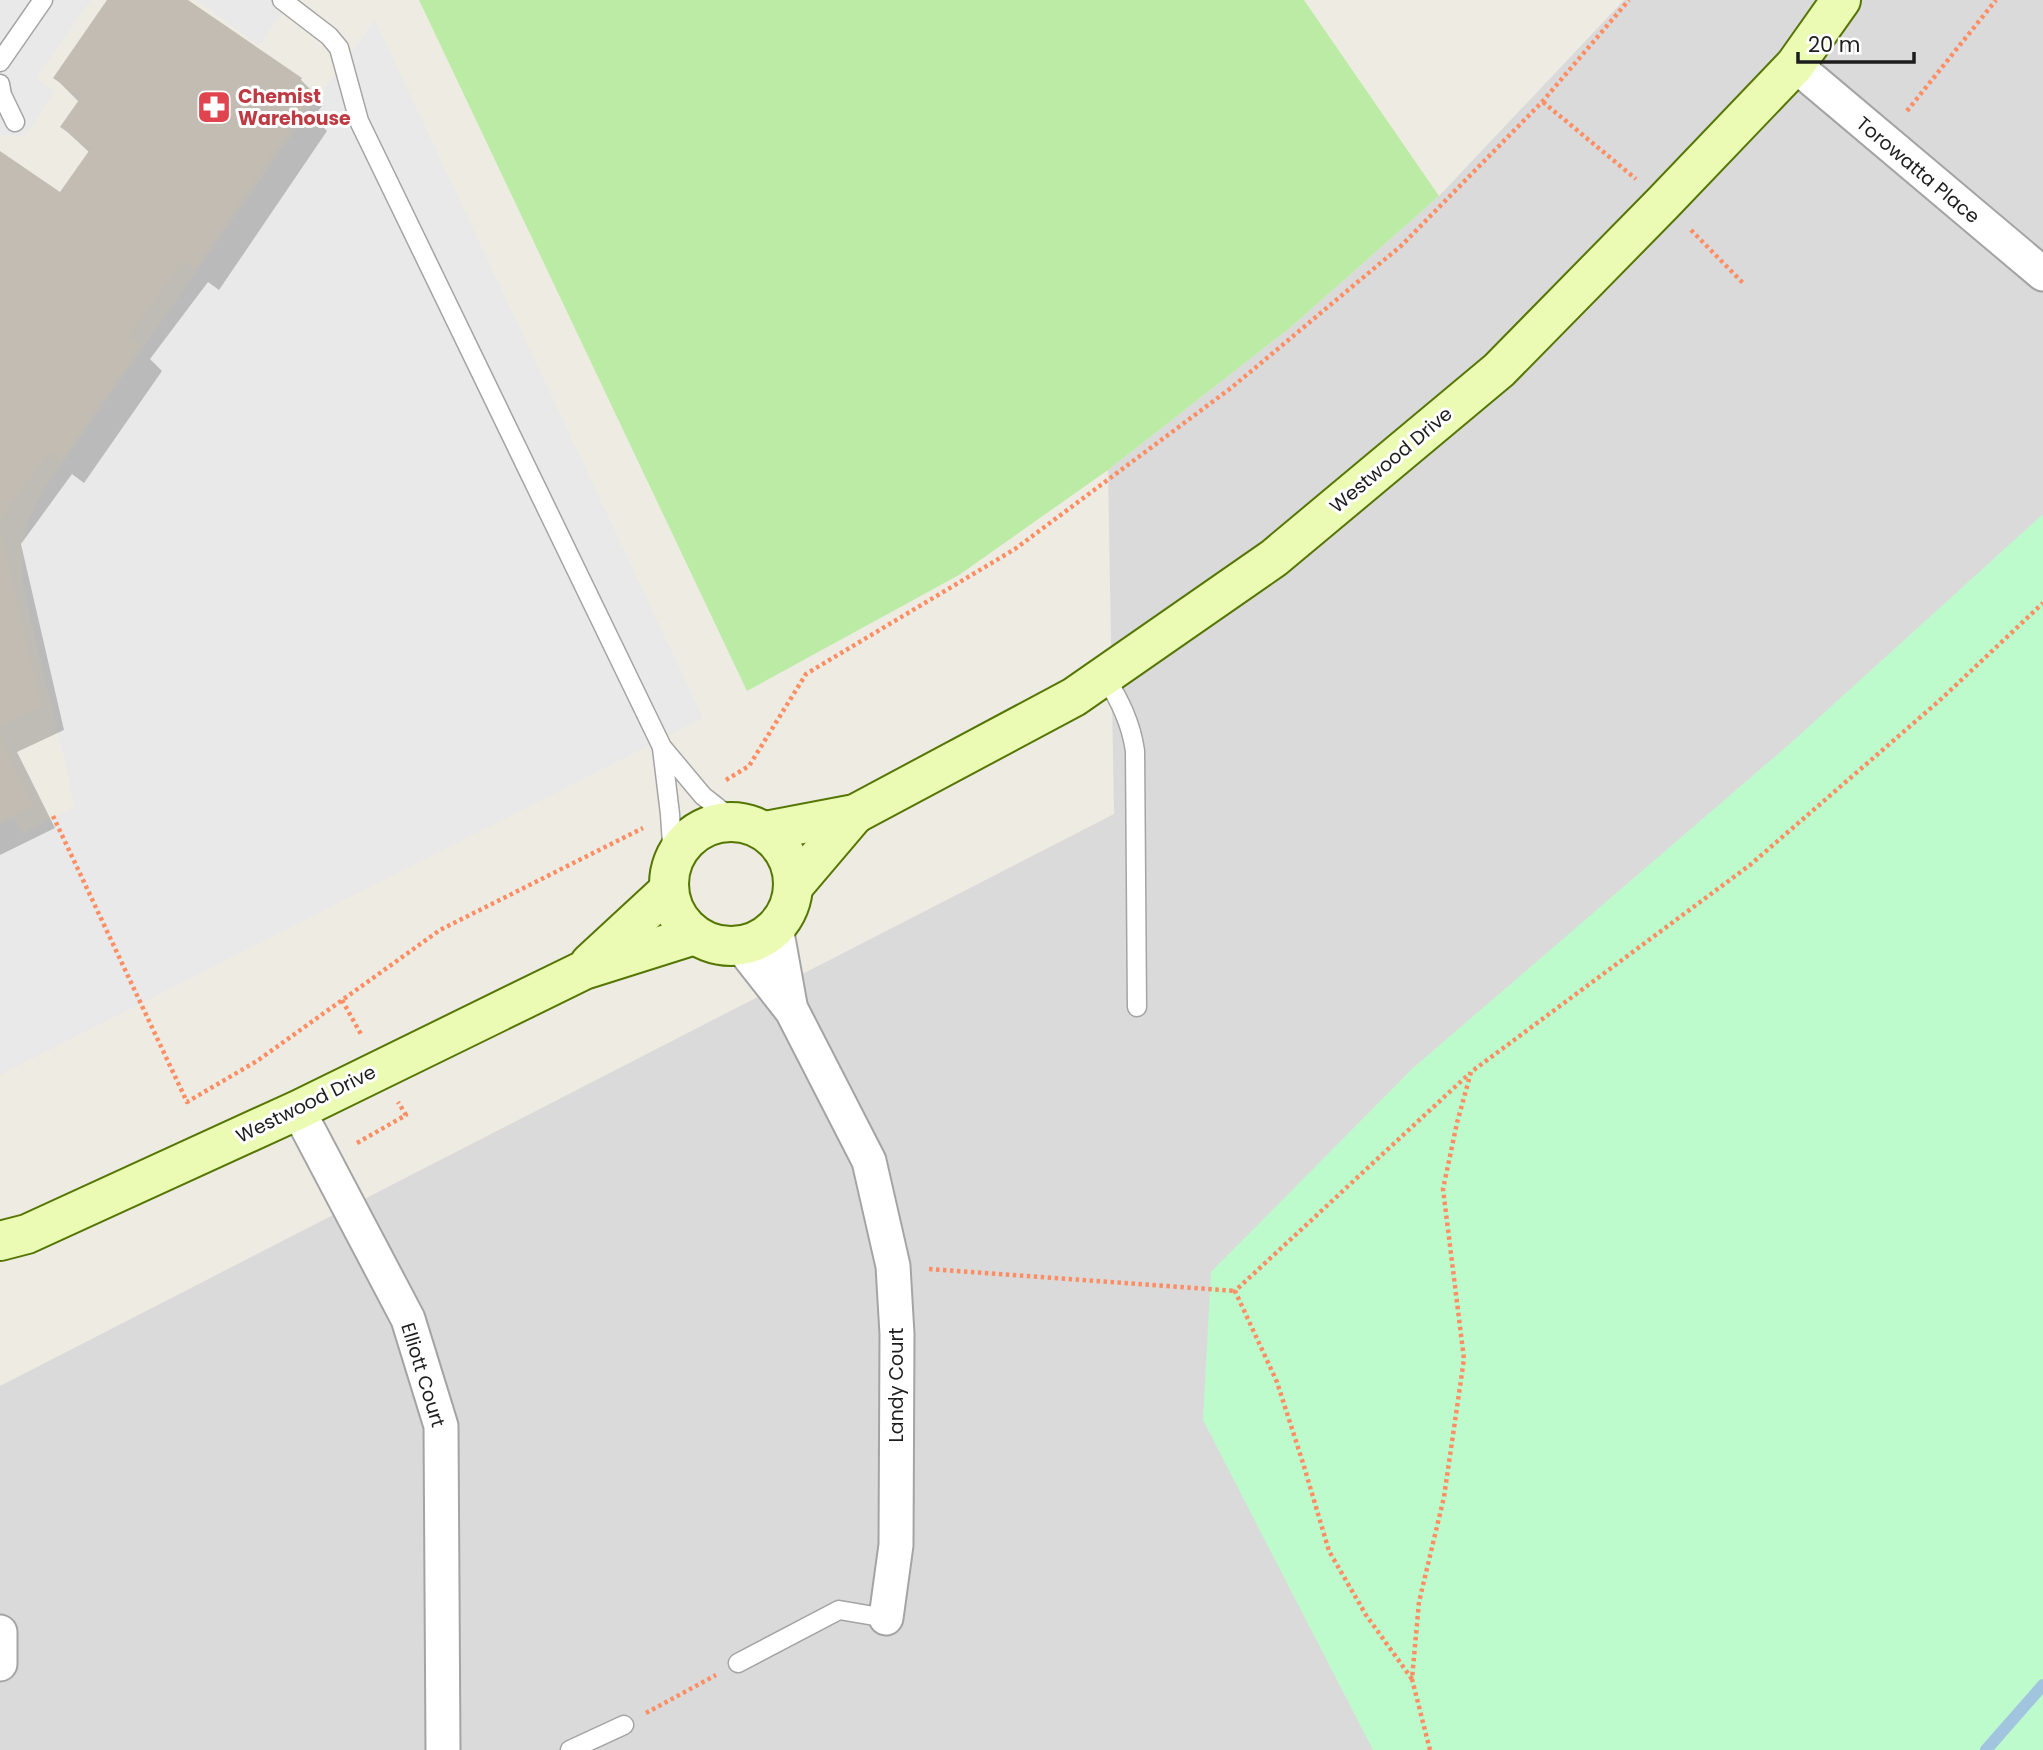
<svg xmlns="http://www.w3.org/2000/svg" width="2043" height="1750" viewBox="0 0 2043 1750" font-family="Poppins,sans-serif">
  <rect width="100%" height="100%" fill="#eeece2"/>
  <polygon fill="#dbdada" points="1624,0 2043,0 2043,1519 1588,1750 0,1750 0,1386 1114,814 1108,470 1291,327 1439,196"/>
  <polygon fill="#bceba6" points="419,0 1304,0 1439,196 1291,327 1108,470 959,575 747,691"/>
  <polygon fill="#bdfbcd" points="2043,514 2043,1750 1373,1750 1203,1420 1211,1272 1413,1068 1793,741"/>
  <g fill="#e9e9e9">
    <polygon points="0,0 91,0 36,78 54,92 25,136 0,135"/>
    <polygon points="196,0 291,0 259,46"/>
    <polygon points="375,20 703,718 0,1075 0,824 14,818 22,834 75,806 23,586 23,541 29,518 44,489 321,93"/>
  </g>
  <polygon fill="#0003" points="109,0 185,0 301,80 324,103 314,117 327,131 219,290 208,282 150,359 162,371 84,483 72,474 21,544 64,730 17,752 55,828 0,855 0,153 61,195 90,153 62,127 79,102 55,78"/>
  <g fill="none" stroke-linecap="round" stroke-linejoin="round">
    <polyline stroke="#a1c5de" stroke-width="12" points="1986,1750 2043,1685"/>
  </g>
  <g fill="#c3bcb2">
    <polygon points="107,0 188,0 302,78 290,95 305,106 195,268 184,260 127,337 140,346 60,461 49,452 0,519 0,151 60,192 91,148 60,127 81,97 53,78"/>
    <polygon points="0,530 42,707 0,726"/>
    <polygon points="0,738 33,805 0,821"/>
  </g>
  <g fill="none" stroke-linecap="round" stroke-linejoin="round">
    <g stroke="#a4a4a4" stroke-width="21">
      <g id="lane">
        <polyline points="282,0 329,36 339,48 359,121 662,747 703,796 735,821"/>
        <polyline points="0,62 43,0"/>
        <polyline points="0,84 2,95 15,122"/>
        <path d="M1105,676c14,24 26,46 30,75l2,256"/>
        <polyline points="662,748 670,814 673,860"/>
        <polyline points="738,1663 839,1610 886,1618"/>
        <polyline points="570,1750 624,1725"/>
      </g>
    </g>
    <g stroke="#a4a4a4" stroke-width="37">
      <g id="street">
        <polyline points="1795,65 2043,274"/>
        <polyline points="776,927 790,1005"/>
        <polyline points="741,946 792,1011 869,1161 893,1266 897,1334 896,1545 886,1618"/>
        <polyline points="298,1110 408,1319 441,1426 443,1750"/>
        <polyline points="0,1632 0,1664"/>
      </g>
    </g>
    <g stroke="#557602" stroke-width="42">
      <g id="secondary">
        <circle cx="731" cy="884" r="62"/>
        <polyline points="765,831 855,814 1074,697 1274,558 1499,370 1664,202 1795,65 1841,0"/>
        <polyline points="793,887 855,814"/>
        <polyline points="590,963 669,890"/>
        <polyline points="0,1241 27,1234 298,1110 584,970 695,935"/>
      </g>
    </g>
    <g stroke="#fd8e64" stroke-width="4.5" stroke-dasharray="3.5 3.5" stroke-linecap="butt">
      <polyline points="1543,102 1636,179"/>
      <polyline points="1907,111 1996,0"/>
      <polyline points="1691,230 1744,284"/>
      <polyline points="726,780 749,766 806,674 1015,549 1231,388 1402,245 1542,102 1629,0"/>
      <polyline points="53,816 187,1102 257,1061 440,930 643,828"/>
      <polyline points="342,1000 362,1036"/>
      <polyline points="357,1143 406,1115 398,1102"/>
      <polyline points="929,1269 1235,1291"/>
      <polyline points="1412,1679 1366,1615 1329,1551 1303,1463 1277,1382 1235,1291 1470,1073"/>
      <polyline points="646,1713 716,1675"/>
      <polyline points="1430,1750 1412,1679 1419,1602 1444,1497 1464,1359 1443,1189 1457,1123 1471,1072 1750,865 1939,701 2043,603"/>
    </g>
    <use href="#lane" stroke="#fff" stroke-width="18"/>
    <use href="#street" stroke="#fff" stroke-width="33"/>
    <use href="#secondary" stroke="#ebfbb4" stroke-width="38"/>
  </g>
  <defs>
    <g id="pharmacy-square" transform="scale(1.75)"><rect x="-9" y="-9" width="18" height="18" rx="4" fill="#e0444e" stroke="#fff"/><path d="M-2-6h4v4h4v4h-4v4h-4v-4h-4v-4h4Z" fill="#fff"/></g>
  </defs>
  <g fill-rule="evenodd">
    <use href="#pharmacy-square" x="214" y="107"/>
  </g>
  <g text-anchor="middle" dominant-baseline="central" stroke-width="6" stroke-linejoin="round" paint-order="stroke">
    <g font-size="19" font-weight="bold" fill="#be3a42" stroke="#fff" text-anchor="start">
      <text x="238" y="96">Chemist<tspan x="238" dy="22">Warehouse</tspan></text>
    </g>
    <g font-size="19" fill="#1d1d1d" stroke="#fff">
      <text transform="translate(1918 170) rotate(40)">Torowatta Place</text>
      <text transform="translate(1391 460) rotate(-40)">Westwood Drive</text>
      <text transform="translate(306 1104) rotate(-26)">Westwood Drive</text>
      <text transform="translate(423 1375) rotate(73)">Elliott Court</text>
      <text transform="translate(896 1385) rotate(-90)">Landy Court</text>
    </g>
  </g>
  <path d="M1798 52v10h116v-10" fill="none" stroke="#1d1d1d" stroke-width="3.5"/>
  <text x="1808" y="52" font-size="21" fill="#1d1d1d" stroke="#ffffff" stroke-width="5" paint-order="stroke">20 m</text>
</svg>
